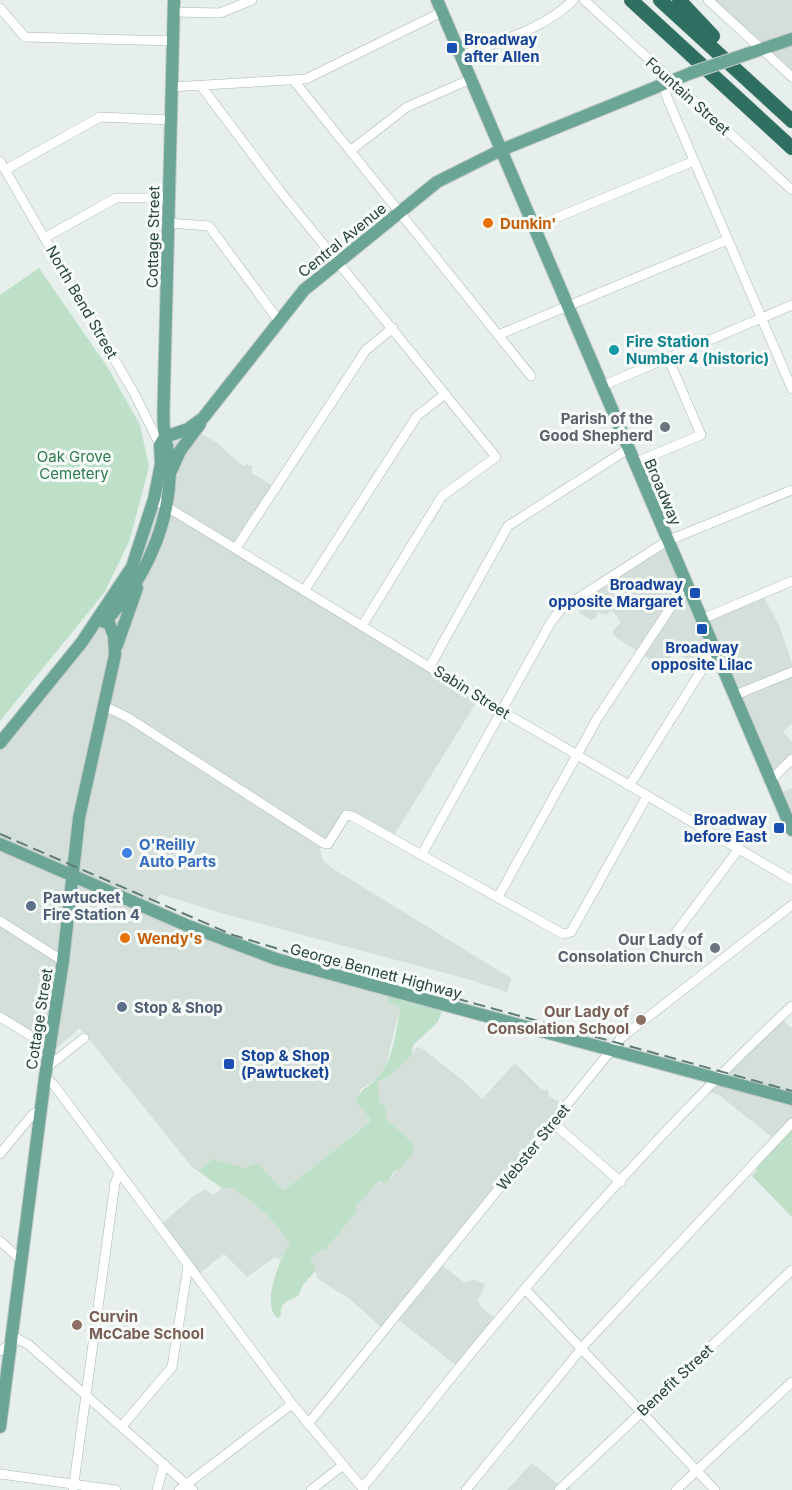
<svg xmlns="http://www.w3.org/2000/svg" width="792" height="1490" viewBox="0 0 792 1490" font-family="Inter,sans-serif">
  <rect width="100%" height="100%" fill="#e6efeb"/>
  <g fill="#d4dfda">
    <polygon points="708,0 792,0 792,77"/>
    <polygon points="150,426 163,434 194,429 216,442 243,466 247,464 252,466 252,473 273,486 234,547 479,698 393,837 348,814 320,848 322,859 332,868 511,978 507,992 471,980 228,915 160,894 152,908 190,927 388,989 400,1007 386,1065 378,1078 361,1089 356,1101 371,1120 283,1191 268,1175 213,1159 198,1171 192,1167 80,1028 47,1056 47,1047 0,1017 0,738 119,588 145,516 158,458"/>
    <polygon points="665,540 700,618 762,594 780,627 792,663 792,723 783,732 792,742 792,755 769,780 716,655 698,669 686,661 678,648 663,668 616,637 612,632 621,622 612,610 606,615 597,612 597,617 591,620 581,614 572,600"/>
    <polygon points="792,788 792,834 775,795"/>
    <polygon points="780,1017 792,1028 792,1117 773,1138 719,1095 704,1090"/>
    <polygon points="417,1047 423,1049 461,1079 482,1099 515,1063 542,1090 548,1090 549,1096 565,1105 439,1263 465,1283 474,1279 485,1284 478,1301 482,1308 495,1318 458,1367 395,1317 383,1329 350,1299 318,1279 310,1259 322,1249 374,1184 391,1178 413,1143 386,1119 386,1109 379,1101 377,1090 378,1081 387,1078 412,1055"/>
    <polygon points="222,1188 233,1188 267,1214 290,1243 281,1260 275,1257 247,1277 224,1254 196,1276 160,1225 195,1195 205,1189 213,1195"/>
    <polygon points="532,1463 559,1485 564,1482 571,1490 507,1490"/>
  </g>
  <g fill="#bfe0c8">
    <polygon points="39,268 108,368 140,425 149,467 129,542 104,593 0,721 0,295"/>
    <path d="M388,989l56,16 -6,17 -25,23 -1,10 -25,23 -9,3 1,20 7,7v11l27,24v10l-13,16 -5,1 -8,13 -8,-2 -23,25v6l-31,38 -3,-1 -12,10 6,11 -13,15 -5,11c-10,6 -19,6 -17,20l-4,2c-16,-15 3,-59 13,-75l-23,-29 -34,-26h-11l-24,-17 15,-12 32,9 13,-5 25,28 85,-68 3,-3 -15,-19c7,-16 13,-13 22,-24 15,-16 19,-49 22,-70l-12,-6z"/>
    <polygon points="792,1117 792,1217 752,1176 757,1170 751,1163"/>
  </g>
  <g fill="none" stroke-linecap="round" stroke-linejoin="round">
    <g stroke="#a8b8b2" stroke-width="10">
      <g id="minor">
        <polyline points="584,0 792,190"/>
        <polyline points="708,0 792,77"/>
        <polyline points="0,8 25,37 173,41"/>
        <polyline points="174,12 220,13 252,0"/>
        <path d="M461,56c37,-15 84,-27 112,-56"/>
        <polyline points="659,70 668,100 792,389"/>
        <polyline points="295,82 531,376"/>
        <polyline points="201,86 280,191 496,457 442,496 362,626"/>
        <polyline points="171,87 306,79 442,12"/>
        <polyline points="350,151 407,107 471,79"/>
        <polyline points="0,161 134,393 160,445"/>
        <polyline points="5,170 100,117 170,120"/>
        <polyline points="168,223 209,226 279,321"/>
        <polyline points="534,227 694,161"/>
        <polyline points="46,237 116,198 168,198"/>
        <polyline points="498,335 727,240"/>
        <polyline points="602,386 792,305"/>
        <polyline points="634,463 701,435 668,358"/>
        <polyline points="154,499 493,706 792,880"/>
        <polyline points="236,548 366,350 393,328"/>
        <polyline points="304,591 417,416 445,394"/>
        <polyline points="702,619 792,581"/>
        <polyline points="430,666 508,526 628,449"/>
        <polyline points="733,696 792,672"/>
        <polyline points="104,706 127,717 323,843 328,844 346,815 352,816 563,934 571,932 647,796"/>
        <polyline points="770,781 792,759"/>
        <polyline points="629,786 708,660 715,654"/>
        <polyline points="422,854 551,622 561,609 667,541 792,490"/>
        <polyline points="498,897 597,719 686,584"/>
        <polyline points="0,921 63,961"/>
        <polyline points="668,943 738,850"/>
        <polyline points="0,1017 49,1047"/>
        <polyline points="46,1068 84,1038"/>
        <polyline points="45,1077 54,1085 292,1404 364,1490"/>
        <polyline points="553,1123 621,1182"/>
        <polyline points="0,1154 33,1114 41,1110"/>
        <polyline points="0,1241 20,1259"/>
        <polyline points="525,1289 715,1490"/>
        <polyline points="0,1351 18,1339 29,1345 193,1490"/>
        <polyline points="308,1424 621,1038 792,905"/>
        <polyline points="122,1426 172,1367 188,1266"/>
        <polyline points="0,1474 116,1490"/>
        <path d="M362,1488c44,-52 85,-107 129,-159 94,-113 193,-223 301,-323"/>
        <polyline points="73,1490 115,1183 119,1174"/>
        <polyline points="157,1490 164,1464"/>
        <polyline points="179,1490 292,1404"/>
        <polyline points="311,1490 343,1465"/>
        <polyline points="466,1490 586,1343 792,1123"/>
        <polyline points="559,1490 792,1270"/>
        <polyline points="676,1490 792,1382"/>
      </g>
    </g>
    <g stroke="#c2cac8" stroke-width="14">
      <g id="major">
        <polyline points="437,0 792,830"/>
        <polyline points="747,54 792,39"/>
        <polyline points="171,471 180,451 200,424"/>
        <path d="M104,622c39,-38 65,-95 66,-150 1,-13 -3,-23 -5,-36 -3,-14 -1,-31 -1,-46l10,-390"/>
        <polyline points="117,645 137,588"/>
        <polyline points="0,743 82,642 132,567 154,499 161,464 160,445 165,437 188,429 203,418 304,290 437,182 501,150 691,73"/>
        <polyline points="0,844 186,925 276,959 792,1099"/>
        <polyline points="0,1427 45,1077 63,961 79,818 115,655 114,636 104,610"/>
      </g>
    </g>
    <g stroke="#c2cac8" stroke-width="15">
      <g id="highway">
        <polyline points="631,0 792,148"/>
        <polyline points="660,0 792,121"/>
        <polyline points="679,0 713,36"/>
      </g>
    </g>
    <use href="#minor" stroke="#fff" stroke-width="9"/>
    <use href="#major" stroke="#6aa596" stroke-width="12"/>
    <use href="#highway" stroke="#2f6f62" stroke-width="14"/>
    <polyline stroke="#5f7d75" stroke-width="2" stroke-dasharray="12 6" stroke-linecap="butt" points="0,834 233,935 295,954 792,1091"/>
    <g stroke="#c2cac8" stroke-width="14" stroke-linecap="butt">
      <polyline id="major-bridge" points="691,73 747,54"/>
    </g>
    <use href="#major-bridge" stroke="#6aa596" stroke-width="12"/>
  </g>
  <g fill="#1a4fb4" stroke="#f7fbf9" stroke-width="2">
    <rect x="446" y="42" width="12" height="12" rx="3"/>
    <rect x="689" y="587" width="12" height="12" rx="3"/>
    <rect x="696" y="623" width="12" height="12" rx="3"/>
    <rect x="773" y="822" width="12" height="12" rx="3"/>
    <rect x="223" y="1058" width="12" height="12" rx="3"/>
  </g>
  <g fill="#e8710a" stroke="#f7fbf9" stroke-width="2">
    <circle cx="488" cy="223" r="6"/>
    <circle cx="125" cy="938" r="6"/>
  </g>
  <circle fill="#0f9aa8" stroke="#f7fbf9" stroke-width="2" cx="614" cy="350" r="6"/>
  <g fill="#6b7280" stroke="#f7fbf9" stroke-width="2">
    <circle cx="665" cy="427" r="6"/>
    <circle cx="715" cy="948" r="6"/>
  </g>
  <circle fill="#3f7fe0" stroke="#f7fbf9" stroke-width="2" cx="127" cy="853" r="6"/>
  <g fill="#5c6f8a" stroke="#f7fbf9" stroke-width="2">
    <circle cx="31" cy="906" r="6"/>
    <circle cx="122" cy="1007" r="6"/>
  </g>
  <g fill="#8d6e63" stroke="#f7fbf9" stroke-width="2">
    <circle cx="641" cy="1020" r="6"/>
    <circle cx="77" cy="1325" r="6"/>
  </g>
  <g text-anchor="middle" dominant-baseline="central" stroke-width="6" stroke-linejoin="round" paint-order="stroke">
    <g font-size="15" font-weight="bold" fill="#164399" stroke="#f7fbf9" text-anchor="start">
      <text x="464" y="39">Broadway<tspan x="464" dy="17">after Allen</tspan></text>
      <text x="683" y="584" text-anchor="end">Broadway<tspan x="683" dy="17">opposite Margaret</tspan></text>
      <text x="702" y="647" text-anchor="middle">Broadway<tspan x="702" dy="17">opposite Lilac</tspan></text>
      <text x="767" y="819" text-anchor="end">Broadway<tspan x="767" dy="17">before East</tspan></text>
      <text x="241" y="1055">Stop &amp; Shop<tspan x="241" dy="17">(Pawtucket)</tspan></text>
    </g>
    <g font-size="15" fill="#24423a" stroke="#f7fbf9">
      <text transform="translate(688 96) rotate(42)">Fountain Street</text>
      <text transform="translate(153 237) rotate(-89)">Cottage Street</text>
      <text transform="translate(342 240) rotate(-39)">Central Avenue</text>
      <text transform="translate(82 302) rotate(60)">North Bend Street</text>
      <text transform="translate(663 492) rotate(67)">Broadway</text>
      <text transform="translate(472 692) rotate(32)">Sabin Street</text>
      <text transform="translate(376 971) rotate(15)">George Bennett Highway</text>
      <text transform="translate(39 1019) rotate(-81)">Cottage Street</text>
      <text transform="translate(533 1147) rotate(-51)">Webster Street</text>
      <text transform="translate(675 1380) rotate(-43)">Benefit Street</text>
    </g>
    <g font-size="15" font-weight="bold" fill="#c56008" stroke="#f7fbf9" text-anchor="start">
      <text x="500" y="223">Dunkin'</text>
      <text x="137" y="938">Wendy's</text>
    </g>
    <g font-size="15" font-weight="bold" fill="#0d838f" stroke="#f7fbf9" text-anchor="start">
      <text x="626" y="341">Fire Station<tspan x="626" dy="17">Number 4 (historic)</tspan></text>
    </g>
    <g font-size="15" font-weight="bold" fill="#5b616d" stroke="#f7fbf9" text-anchor="end">
      <text x="653" y="418">Parish of the<tspan x="653" dy="17">Good Shepherd</tspan></text>
      <text x="703" y="939">Our Lady of<tspan x="703" dy="17">Consolation Church</tspan></text>
    </g>
    <g font-size="15" fill="#2d7a4b" stroke="#f7fbf9">
      <text x="74" y="456">Oak Grove<tspan x="74" dy="17">Cemetery</tspan></text>
    </g>
    <g font-size="15" font-weight="bold" fill="#366cbe" stroke="#f7fbf9" text-anchor="start">
      <text x="139" y="844">O'Reilly<tspan x="139" dy="17">Auto Parts</tspan></text>
    </g>
    <g font-size="15" font-weight="bold" fill="#4e5e75" stroke="#f7fbf9" text-anchor="start">
      <text x="43" y="897">Pawtucket<tspan x="43" dy="17">Fire Station 4</tspan></text>
      <text x="134" y="1007">Stop &amp; Shop</text>
    </g>
    <g font-size="15" font-weight="bold" fill="#785e54" stroke="#f7fbf9" text-anchor="end">
      <text x="629" y="1011">Our Lady of<tspan x="629" dy="17">Consolation School</tspan></text>
      <text x="89" y="1316" text-anchor="start">Curvin<tspan x="89" dy="17">McCabe School</tspan></text>
    </g>
  </g>
</svg>
